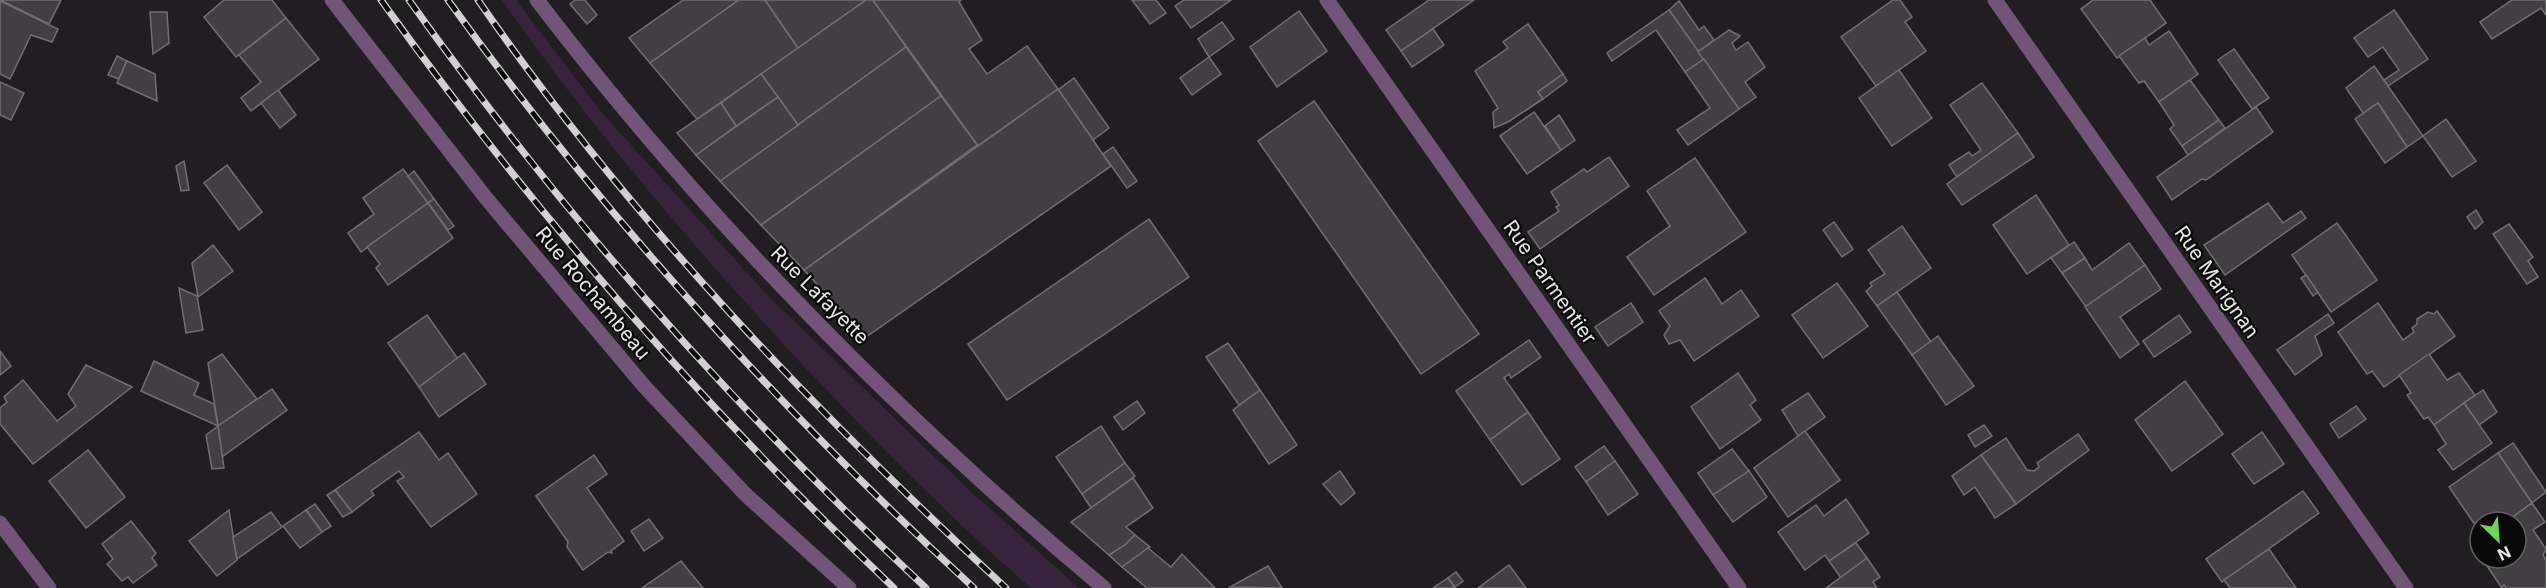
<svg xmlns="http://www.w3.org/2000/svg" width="2546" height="588" viewBox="0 0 2546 588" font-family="Inter,sans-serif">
  <rect width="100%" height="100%" fill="#211e21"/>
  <path fill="#38233c" d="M502,0h14l85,112 169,186 198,191 111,99h-48c-81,-70 -156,-147 -230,-225 -107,-115 -209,-234 -299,-363z"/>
  <g fill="#423f42" stroke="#726f72" stroke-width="1.5">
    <polygon points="0,0 61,0 49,24"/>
    <polygon points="224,0 272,0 286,18 236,57 204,17"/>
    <polygon points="575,0 585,0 597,15 587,24 570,4"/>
    <polygon points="683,0 739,0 650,63 629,38"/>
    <polygon points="739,0 765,0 798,48 697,119 650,63"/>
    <polygon points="765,0 866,0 798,48"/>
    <polygon points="866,0 873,0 906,47 798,125 761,74"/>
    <polygon points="873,0 961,0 959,2 982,40 969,49 987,74 1027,46 1058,89 978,146"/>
    <polygon points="1132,0 1156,0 1166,13 1150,24"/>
    <polygon points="1184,0 1231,0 1191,28 1175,6"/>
    <polygon points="1429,0 1474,0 1401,51 1386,30"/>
    <polygon points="1893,0 1900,0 1912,17 1905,22 1926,51 1876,86 1841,37"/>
    <polygon points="2093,0 2150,0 2166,23 2117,58 2081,9"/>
    <polygon points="2512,0 2546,0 2546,15 2541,8 2492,39 2480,22"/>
    <polygon points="0,1 58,29 52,42 31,35 10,79 0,74"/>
    <polygon points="1679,1 1699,30 1704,26 1714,40 1698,52 1669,10"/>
    <polygon points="1669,10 1704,59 1685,72 1656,30 1612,61 1607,53"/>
    <polygon points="2394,10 2428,59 2388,86 2384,80 2399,70 2383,47 2368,57 2354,38"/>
    <polygon points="1299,11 1327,51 1277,87 1250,47"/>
    <polygon points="150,12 167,12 169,43 153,54"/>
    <polygon points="286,18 319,59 251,111 241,98 261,82 239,55"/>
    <polygon points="1222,22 1234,39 1209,57 1198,39"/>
    <polygon points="1528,24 1563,74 1538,92 1543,99 1508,122 1494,128 1493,112 1498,108 1475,71 1508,48 1503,42"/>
    <polygon points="1433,29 1444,45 1412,67 1401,51"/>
    <polygon points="1729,30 1740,36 1732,43 1736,50 1748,42 1765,67 1745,82 1756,97 1739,109 1698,52"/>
    <polygon points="2169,31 2198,74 2159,102 2144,81 2139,83 2119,56 2145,38 2149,45"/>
    <polygon points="906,47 941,96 761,225 720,181"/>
    <polygon points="2234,49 2269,98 2252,109 2218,60"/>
    <polygon points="117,56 127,61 119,79 108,75"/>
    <polygon points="1209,57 1221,74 1192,95 1180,78"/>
    <polygon points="1704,59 1739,109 1688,145 1677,130 1710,108 1685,72"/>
    <polygon points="127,61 155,74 157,101 117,83"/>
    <polygon points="2374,66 2423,136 2407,147 2378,103 2363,113 2346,88"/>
    <polygon points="1899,70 1932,118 1892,146 1859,98"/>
    <polygon points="761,74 778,97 736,126 721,103"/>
    <polygon points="1563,74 1567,81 1543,99 1538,92"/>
    <polygon points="1074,78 1109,128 1093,140 1058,90"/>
    <polygon points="2190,80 2219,120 2182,146 2170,129 2174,125 2159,102"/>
    <polygon points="0,82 24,93 11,120 0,115"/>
    <polygon points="1982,83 2018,133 1957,177 1949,165 1969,152 1972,156 1981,150 1950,105"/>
    <polygon points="1058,89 1111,166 866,337 804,270"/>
    <polygon points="278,90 296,115 280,128 261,103"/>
    <polygon points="941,96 978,146 977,145 804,270 761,225"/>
    <polygon points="778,97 798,125 720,181 696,155"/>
    <polygon points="1314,101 1479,334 1421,374 1258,141"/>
    <polygon points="721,103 736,126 696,155 677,133"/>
    <polygon points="2378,103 2407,147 2385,163 2355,119"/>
    <polygon points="2256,107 2273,132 2206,180 2202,179 2172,200 2157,177"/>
    <polygon points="1534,112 1561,150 1527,174 1500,136"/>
    <polygon points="1559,115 1575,140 1561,150 1545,126"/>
    <polygon points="2446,119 2476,161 2452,177 2423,136"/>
    <polygon points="2219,120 2225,128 2188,155 2182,146"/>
    <polygon points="2018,133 2034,157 1962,205 1947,184"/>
    <polygon points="1113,147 1137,181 1127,188 1103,154"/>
    <polygon points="1609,157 1629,186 1540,249 1528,232 1559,211 1556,207 1559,205 1551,192 1584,169 1587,172"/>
    <polygon points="1695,158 1746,232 1654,295 1627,257 1670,226 1647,191"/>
    <polygon points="184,161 189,190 181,191 176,166"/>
    <polygon points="227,165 262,212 239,230 204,183"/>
    <polygon points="403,169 428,203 361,252 348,233 374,214 363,198"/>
    <polygon points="414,171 434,199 428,203 408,176"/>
    <polygon points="2036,195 2069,245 2027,274 1993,225"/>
    <polygon points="434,199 454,226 448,230 428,203"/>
    <polygon points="428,203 453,238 388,285 376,268 380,264 367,247"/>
    <polygon points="2268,203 2283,223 2301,211 2306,218 2225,275 2204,245"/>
    <polygon points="2476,210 2483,222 2475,229 2467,217"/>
    <polygon points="1149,219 1189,277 1007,400 968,344"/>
    <polygon points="1834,222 1853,249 1842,257 1823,230"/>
    <polygon points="2337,223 2377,280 2331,312 2292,255"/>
    <polygon points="2509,224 2533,257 2528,261 2538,277 2527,284 2493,234"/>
    <polygon points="1902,226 1931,268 1877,306 1866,291 1872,286 1870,283 1885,274 1868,250"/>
    <polygon points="2074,242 2085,258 2062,273 2051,258"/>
    <polygon points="2129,243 2145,265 2086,307 2062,273 2085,258 2092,270"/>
    <polygon points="213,245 233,271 198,297 192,263"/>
    <polygon points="2145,265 2161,289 2120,317 2139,344 2120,358 2085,307"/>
    <polygon points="2306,275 2318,292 2313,296 2301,278"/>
    <polygon points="1705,278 1722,304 1741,290 1759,316 1694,361 1680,340 1669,344 1664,335 1670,326 1659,311"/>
    <polygon points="1837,283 1868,326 1823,358 1792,315"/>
    <polygon points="179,288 197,296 203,330 186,333"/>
    <polygon points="1897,292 1931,342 1912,355 1877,306"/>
    <polygon points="1631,303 1643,322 1608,346 1595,327"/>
    <polygon points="2378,303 2403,340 2414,332 2412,328 2417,324 2417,319 2428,312 2434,314 2437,311 2455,336 2384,387 2372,371 2367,374 2338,332"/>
    <polygon points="2328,314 2334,323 2315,336 2322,355 2295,375 2277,350"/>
    <polygon points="427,315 458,359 419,387 388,343"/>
    <polygon points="2179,315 2191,332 2154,357 2143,341"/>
    <polygon points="1938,336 1974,386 1946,405 1912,355"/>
    <polygon points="1529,340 1541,357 1511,378 1509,374 1504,378 1528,412 1490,440 1456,391"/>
    <polygon points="1228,343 1260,390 1239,405 1206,357"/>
    <polygon points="0,351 11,366 0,375"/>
    <polygon points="464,353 486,384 439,417 419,387"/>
    <polygon points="222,354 257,399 218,426 208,363"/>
    <polygon points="2429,354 2447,380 2459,373 2475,395 2434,425 2428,417 2424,419 2407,395 2411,393 2399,375"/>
    <polygon points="154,361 199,383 194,395 214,404 218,426 141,391"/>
    <polygon points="86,365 132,387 33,464 0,424 0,408 7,402 4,397 23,380 57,421 76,406 68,394"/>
    <polygon points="1738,373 1756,400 1750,405 1761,420 1720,449 1691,407"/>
    <polygon points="2185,381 2223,434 2172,471 2135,420"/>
    <polygon points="272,389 287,410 222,457 218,426"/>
    <polygon points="1260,390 1297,445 1269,464 1233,410"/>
    <polygon points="2483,390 2497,412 2479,425 2464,403"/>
    <polygon points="1808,393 1825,417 1798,436 1782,410"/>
    <polygon points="1137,401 1145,413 1123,430 1114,417"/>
    <polygon points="2464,403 2492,443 2453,470 2438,450 2446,444 2434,425"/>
    <polygon points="2356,406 2366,419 2339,438 2330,424"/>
    <polygon points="1528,412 1560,459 1522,485 1490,440"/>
    <polygon points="1984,425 1992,436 1975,447 1968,435"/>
    <polygon points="218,426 224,468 212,469 206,435"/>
    <polygon points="1101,426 1125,463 1082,494 1056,457"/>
    <polygon points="1805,431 1840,480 1788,517 1754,468"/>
    <polygon points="419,432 439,460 448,453 477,494 431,527 397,481 404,477 399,471 371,491 374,495 352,512 335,490"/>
    <polygon points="2262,432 2284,464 2254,484 2232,454"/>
    <polygon points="2078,434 2089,450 2016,504 1981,455 2006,438 2027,470 2034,471 2039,467 2037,463"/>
    <polygon points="2513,443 2546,492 2532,503 2498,453"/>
    <polygon points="1604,446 1615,461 1586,482 1575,467"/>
    <polygon points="1732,449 1749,471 1713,495 1698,473"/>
    <polygon points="88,450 125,497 86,528 49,481"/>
    <polygon points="2498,453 2532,503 2506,522 2480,522 2480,532 2449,487"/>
    <polygon points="594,455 607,474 587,488 624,541 611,551 612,553 608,552 583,570 567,547 568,542 536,496"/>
    <polygon points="1981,455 2016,504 1995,518 1975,487 1964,495 1952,476"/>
    <polygon points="1615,461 1638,494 1608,515 1586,482"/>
    <polygon points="1125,463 1135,476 1091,508 1082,494"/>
    <polygon points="1340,471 1355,493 1341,505 1323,484"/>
    <polygon points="1749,471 1767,497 1733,522 1713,495"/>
    <polygon points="1133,478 1153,508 1126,527 1135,535 1125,545 1109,555 1071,522"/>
    <polygon points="335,490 352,512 343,517 327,495"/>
    <polygon points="2303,491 2319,513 2222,582 2206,559"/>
    <polygon points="1846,499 1869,533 1829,561 1825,555 1805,570 1778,532 1816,505 1824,516"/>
    <polygon points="2532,503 2545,522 2533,530 2546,549 2543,555 2546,560 2546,588 2506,588 2504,585 2502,588 2485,563 2487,561 2485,558 2516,558 2516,522 2506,522"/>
    <polygon points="315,504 331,526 322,532 306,510"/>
    <polygon points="229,510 237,560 217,576 189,541"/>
    <polygon points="306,510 322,532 300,548 283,526"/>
    <polygon points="271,512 282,527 237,559 233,537"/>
    <polygon points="649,519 663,538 644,551 631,531"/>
    <polygon points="131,521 156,553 152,558 157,565 133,583 128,577 122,581 107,564 113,559 102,544"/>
    <polygon points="1135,535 1150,547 1122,567 1109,555 1125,545"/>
    <polygon points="1856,543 1867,558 1841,578 1829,561"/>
    <polygon points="1148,548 1171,567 1182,554 1215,588 1147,588 1122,567"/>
    <polygon points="2269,549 2296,588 2230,588 2224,580"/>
    <polygon points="1867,558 1880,577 1873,582 1877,588 1826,588"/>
    <polygon points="681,561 703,588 642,588"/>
    <polygon points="1509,565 1526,588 1478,588"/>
    <polygon points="1268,566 1282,588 1230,587"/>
    <polygon points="1456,572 1463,581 1455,587 1448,578"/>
    <polygon points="1448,578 1455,588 1433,588"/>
  </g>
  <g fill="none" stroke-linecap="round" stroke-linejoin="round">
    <g stroke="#715477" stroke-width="15">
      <polyline points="332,0 486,198 644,386 745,494 849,588"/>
      <path d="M537,0c166,217 358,413 567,588"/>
      <polyline points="1327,0 1739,588"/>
      <polyline points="1995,0 2406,588"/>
      <polyline points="0,523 49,588"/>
    </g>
    <g stroke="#d2d0d2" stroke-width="7">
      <g id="rail">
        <path d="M381,0c152,212 324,409 513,588"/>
        <path d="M409,0c152,213 326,410 517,588"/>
        <path d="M448,0c154,214 332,410 526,588"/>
        <path d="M478,0c150,217 335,410 528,588"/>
      </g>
    </g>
    <use href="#rail" stroke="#0a090a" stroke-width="4.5" stroke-dasharray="14" stroke-linecap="butt"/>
  </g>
  <g text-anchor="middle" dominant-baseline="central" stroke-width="4.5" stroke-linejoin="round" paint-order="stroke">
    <g font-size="20" fill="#e8e7e8" stroke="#0a090a">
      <text transform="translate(1550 282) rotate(55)">Rue Parmentier</text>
      <text transform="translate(2217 282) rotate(55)">Rue Marignan</text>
      <text transform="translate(593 293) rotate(50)">Rue Rochambeau</text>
      <text transform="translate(820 295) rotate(45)">Rue Lafayette</text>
    </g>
  </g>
  <g transform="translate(2498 540) rotate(155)"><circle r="28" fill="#0a090a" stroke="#636263" stroke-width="1.5"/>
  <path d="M0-4.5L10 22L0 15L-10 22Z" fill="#71d25e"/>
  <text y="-9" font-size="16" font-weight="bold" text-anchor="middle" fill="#e8e7e8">N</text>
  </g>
</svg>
